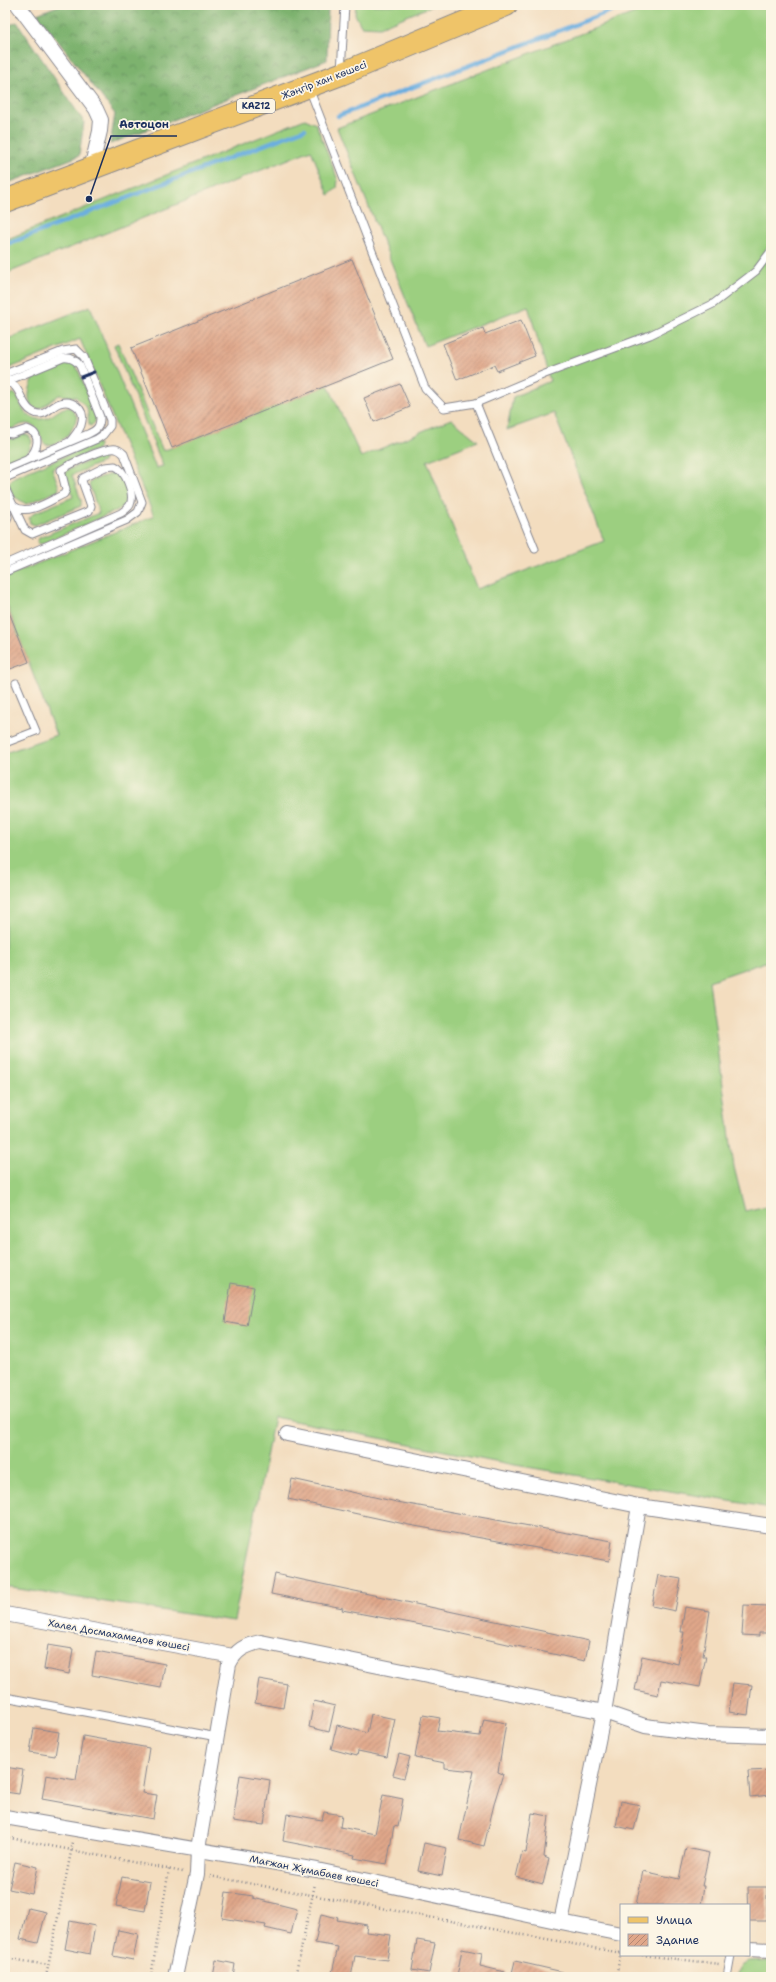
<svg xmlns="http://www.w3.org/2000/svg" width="776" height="1982" viewBox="0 0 776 1982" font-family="'Shantell Sans',sans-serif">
  <defs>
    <pattern id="forest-crowns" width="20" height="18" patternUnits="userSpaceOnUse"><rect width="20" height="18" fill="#7db26e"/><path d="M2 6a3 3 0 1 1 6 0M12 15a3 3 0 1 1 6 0" fill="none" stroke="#66915e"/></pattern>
    <pattern id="building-hatch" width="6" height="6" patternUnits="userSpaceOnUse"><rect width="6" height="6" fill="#e0a78a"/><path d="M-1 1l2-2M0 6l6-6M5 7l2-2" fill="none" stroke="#b58874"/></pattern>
  </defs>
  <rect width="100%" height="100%" fill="#fcf5e5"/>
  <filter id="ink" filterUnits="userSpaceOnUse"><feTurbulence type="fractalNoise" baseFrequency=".025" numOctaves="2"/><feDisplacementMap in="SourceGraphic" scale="8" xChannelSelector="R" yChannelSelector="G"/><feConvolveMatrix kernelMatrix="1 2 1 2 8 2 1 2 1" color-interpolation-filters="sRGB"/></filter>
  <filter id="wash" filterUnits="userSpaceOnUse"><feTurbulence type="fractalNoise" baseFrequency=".012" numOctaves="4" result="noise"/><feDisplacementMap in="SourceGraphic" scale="16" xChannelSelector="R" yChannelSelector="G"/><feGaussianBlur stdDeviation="0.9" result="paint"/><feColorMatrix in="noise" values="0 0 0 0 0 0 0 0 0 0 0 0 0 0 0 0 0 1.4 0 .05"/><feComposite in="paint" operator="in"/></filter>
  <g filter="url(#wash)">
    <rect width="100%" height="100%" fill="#f3ddbf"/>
    <g fill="#9ccf80" stroke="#5c7f6f">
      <polygon points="356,5 434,5 380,27 361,26 355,14"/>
      <polygon points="655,5 771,5 771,960 709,981 734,1167 745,1211 771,1205 771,1508 515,1465 274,1417 234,1621 5,1587 5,753 56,735 5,600 5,577 154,516 80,339 5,370 5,340 90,306 156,468 163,466 114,345 118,343 163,451 328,385 361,457 451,419 478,441 427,461 477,589 604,541 554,413 507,430 513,397 550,381 528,306 425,346 337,128"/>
      <polygon points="305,119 316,124 338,180 337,188 329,195 311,150 5,274 5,240"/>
      <path d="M71,363l5,3 3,6 17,45 -1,5 -4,4 -2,-1 -2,-17 -11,-11 -17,-2 -19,14c-17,0 -11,-25 -4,-34l27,-11z"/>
      <path d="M13,393c8,3 6,20 21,25 18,6 24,-14 37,-10l6,9c-5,16 -13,27 -31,28 -7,-6 -6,-23 -22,-21 -6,1 -11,7 -18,4 -3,-9 -2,-29 7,-35z"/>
      <path d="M24,434l5,2 3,5c-4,17 -12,18 -27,23v-26l9,1z"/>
      <polygon points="97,443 99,444 98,449 52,468 59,487 58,491 26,504 12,495 9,483 14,477"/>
      <polygon points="102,456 104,459 103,462 72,475 81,500 81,506 35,525 30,523 29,518 34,513 73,497 65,474 67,470"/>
      <path d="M114,473c8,2 16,21 13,29 -2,3 -5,5 -7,7l-78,35 -5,-1 2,-5 60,-25 -10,-29 4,-4z"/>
      <polygon points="771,1960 771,1977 736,1977 741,1966 748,1961"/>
    </g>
    <g fill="url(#forest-crowns)" stroke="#4c7066">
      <polygon points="60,5 328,5 327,60 110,144 115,114 37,14"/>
      <polygon points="17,22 84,122 79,156 5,184 5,27"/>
    </g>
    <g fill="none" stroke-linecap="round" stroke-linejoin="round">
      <g stroke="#6baee0" stroke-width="4.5">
        <polyline points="338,116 626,5"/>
        <polyline points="5,245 305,129"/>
      </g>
    </g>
    <g id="blocks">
      <g fill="url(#building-hatch)">
        <polygon points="352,259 393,359 172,448 131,348"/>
        <polygon points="521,320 535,356 497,371 494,365 457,380 443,344 483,328 485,334"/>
        <polygon points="400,384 410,407 374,422 364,398"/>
        <polygon points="5,602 29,662 5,671"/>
        <polygon points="231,1283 254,1287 247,1326 225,1322"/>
        <polygon points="292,1479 397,1502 612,1541 609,1561 409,1525 288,1499"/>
        <polygon points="275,1574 589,1641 585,1661 453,1632 453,1631 342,1610 343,1608 271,1594"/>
        <polygon points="658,1575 681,1579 675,1611 652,1606"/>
        <polygon points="744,1605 768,1606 767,1633 759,1633 759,1636 742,1635"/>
        <polygon points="685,1607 710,1611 703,1656 706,1656 700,1687 661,1680 658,1695 635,1690 642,1656 678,1664 684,1632 681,1632"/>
        <polygon points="48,1645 73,1649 69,1674 44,1669"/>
        <polygon points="96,1651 165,1664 161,1688 92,1675"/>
        <polygon points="259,1679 287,1684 283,1708 255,1703"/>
        <polygon points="733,1683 752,1685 748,1715 729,1712"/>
        <polygon points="314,1701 335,1706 329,1732 309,1727"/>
        <polygon points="371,1714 395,1719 387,1757 358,1751 357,1756 331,1749 337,1725 367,1733"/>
        <polygon points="423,1715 440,1718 437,1731 480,1736 484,1719 506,1723 498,1772 503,1774 495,1800 484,1846 459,1840 474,1771 445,1768 445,1763 415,1757"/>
        <polygon points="34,1728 59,1732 55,1756 30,1752"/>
        <polygon points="83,1736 149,1748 142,1793 157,1795 153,1819 42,1799 46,1775 76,1780"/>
        <polygon points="399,1754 410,1757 404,1778 393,1775"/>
        <polygon points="5,1767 23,1770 19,1794 5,1792"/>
        <polygon points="771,1770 771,1795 750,1797 748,1771"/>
        <polygon points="240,1775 270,1780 264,1825 233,1821"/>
        <polygon points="383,1795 403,1799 398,1827 394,1826 387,1864 354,1858 355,1855 283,1841 287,1814 322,1820 324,1812 342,1815 340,1827 375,1834"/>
        <polygon points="621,1801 640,1805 634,1830 616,1826"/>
        <polygon points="532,1813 549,1816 544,1857 549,1859 543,1884 516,1877 522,1852 526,1853"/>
        <polygon points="424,1843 447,1848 442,1876 418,1871"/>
        <polygon points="686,1848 709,1853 702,1886 704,1886 701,1905 636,1905 643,1871 679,1879"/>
        <polygon points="15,1862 38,1867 32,1894 9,1889"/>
        <polygon points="122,1877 150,1882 145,1911 116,1906"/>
        <polygon points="748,1887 767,1887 767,1921 749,1921"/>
        <polygon points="226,1892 253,1896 253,1898 297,1909 291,1934 265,1928 266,1925 222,1918"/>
        <polygon points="28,1908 46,1912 38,1943 20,1939"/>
        <polygon points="321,1914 338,1918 337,1920 367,1925 366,1932 391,1935 387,1960 355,1956 351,1977 331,1977 338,1947 315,1943"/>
        <polygon points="70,1921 95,1926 90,1954 65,1949"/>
        <polygon points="118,1930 138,1934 133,1960 113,1956"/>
        <polygon points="417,1940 435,1943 429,1973 412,1970"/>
        <polygon points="462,1949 482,1953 480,1966 505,1972 505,1977 457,1977"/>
        <polygon points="216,1960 235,1964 233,1977 213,1977"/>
        <polygon points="515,1961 563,1972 563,1977 511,1977"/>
      </g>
    </g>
  </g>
  <g filter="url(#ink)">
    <use href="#blocks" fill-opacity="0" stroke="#87868e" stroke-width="1"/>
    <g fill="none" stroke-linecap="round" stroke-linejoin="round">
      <g stroke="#87868e" stroke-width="9">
        <g id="lane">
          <polyline points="341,71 345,5"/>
          <polyline points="309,88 425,388 444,408 476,403 545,374 650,335 713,304 756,271 771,251"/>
          <polyline points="5,374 63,351 76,349 84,357 110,420 110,426 103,435 97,439 5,478"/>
          <path d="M5,382l58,-24c8,-1 13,2 17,8l20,51c0,10 -3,13 -12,17l-83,35"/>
          <path d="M5,383c16,-2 15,23 28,29 12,7 17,-6 27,-9 12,-4 25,6 22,18 -1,8 -6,13 -11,19"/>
          <polyline points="476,403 535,549"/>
          <path d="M5,433l7,1 15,-5c15,5 11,20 2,29"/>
          <path d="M5,488l20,42 7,4 57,-23 2,-5 -9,-25 1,-3 22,-11 10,-1c10,4 20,28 15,39 -2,3 -6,6 -9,8l-116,51"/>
          <polyline points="5,504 8,517 5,523"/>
          <path d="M5,572l122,-52 11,-8 4,-10 -18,-48c-2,-2 -4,-4 -8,-5 -11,-2 -46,15 -55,21l5,20 -2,4c-13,6 -37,23 -50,12"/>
          <polyline points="5,743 36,731 16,683"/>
          <polyline points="5,1697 217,1737"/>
          <polyline points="727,1977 731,1955"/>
        </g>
      </g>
      <g stroke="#87868e" stroke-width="16">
        <g id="street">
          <polyline points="18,5 96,109 101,120 100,131 91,169"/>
          <polyline points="287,1434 639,1506 771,1526"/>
          <polyline points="5,1614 233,1656"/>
          <polyline points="5,1817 317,1870 561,1922 621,1934"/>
          <polyline points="561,1922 604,1712 639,1506"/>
          <polyline points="749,1949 771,1950"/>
          <path d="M175,1977l22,-103 1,-25 31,-185c7,-14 16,-19 32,-22l343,70 41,14 63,8 63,2"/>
        </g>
      </g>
      <g stroke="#87868e" stroke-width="24">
        <polyline id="primary" points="5,201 341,74 506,5"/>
      </g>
      <g stroke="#87868e" stroke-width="2.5" stroke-dasharray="1 3" stroke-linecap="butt">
        <polyline points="5,1837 183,1872"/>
        <polyline points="210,1876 621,1953"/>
        <polyline points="642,1955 719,1964"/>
        <polyline points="5,1958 48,1965"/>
        <polyline points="46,1977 73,1842"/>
        <polyline points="151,1977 169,1869"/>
        <polyline points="295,1977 315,1884"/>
        <polyline points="616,1977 621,1951"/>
      </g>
      <use href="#lane" stroke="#fff" stroke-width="7"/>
      <use href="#street" stroke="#fff" stroke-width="14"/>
      <use href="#primary" stroke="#efc469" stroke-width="22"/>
      <polyline stroke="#1b2f5e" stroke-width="3" points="81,377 94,372"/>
    </g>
  </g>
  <g text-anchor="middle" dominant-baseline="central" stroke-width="3.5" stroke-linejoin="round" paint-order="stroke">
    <rect fill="#fcf5e5" stroke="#5e6a86" stroke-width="1" x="237" y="99" width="38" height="14" rx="3"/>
    <g font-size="9" font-weight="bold" fill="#1b2f5e">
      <text x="256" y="106">KAZ12</text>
    </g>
    <g font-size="10" fill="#1b2f5e" stroke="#fcf5e5">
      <text transform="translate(324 80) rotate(-21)">Жәңгір хан көшесі</text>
      <text transform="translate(119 1635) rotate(10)">Халел Досмахамедов көшесі</text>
      <text transform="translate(314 1871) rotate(11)">Мағжан Жұмабаев көшесі</text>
    </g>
  </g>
  <path fill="none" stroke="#1b2f5e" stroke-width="1.5" d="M89 199L111 136H177"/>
  <circle fill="#1b2f5e" stroke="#fcf5e5" stroke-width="1.5" cx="89" cy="199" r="4"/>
  <g font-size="11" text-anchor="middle" font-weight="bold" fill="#1b2f5e" stroke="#fcf5e5" stroke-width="3.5" stroke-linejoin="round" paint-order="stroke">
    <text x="144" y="128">Автоцон</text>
  </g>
  <rect width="776" height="1982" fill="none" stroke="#fcf5e5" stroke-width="20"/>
  <rect x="620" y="1904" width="130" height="52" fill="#fcf5e5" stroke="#a2a6af"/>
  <rect x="628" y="1917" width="20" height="6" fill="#efc469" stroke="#a2a6af"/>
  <text x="656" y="1924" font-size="12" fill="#1b2f5e">Улица</text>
  <rect x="628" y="1934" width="20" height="12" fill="url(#building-hatch)" stroke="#a2a6af"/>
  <text x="656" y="1944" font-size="12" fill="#1b2f5e">Здание</text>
</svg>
